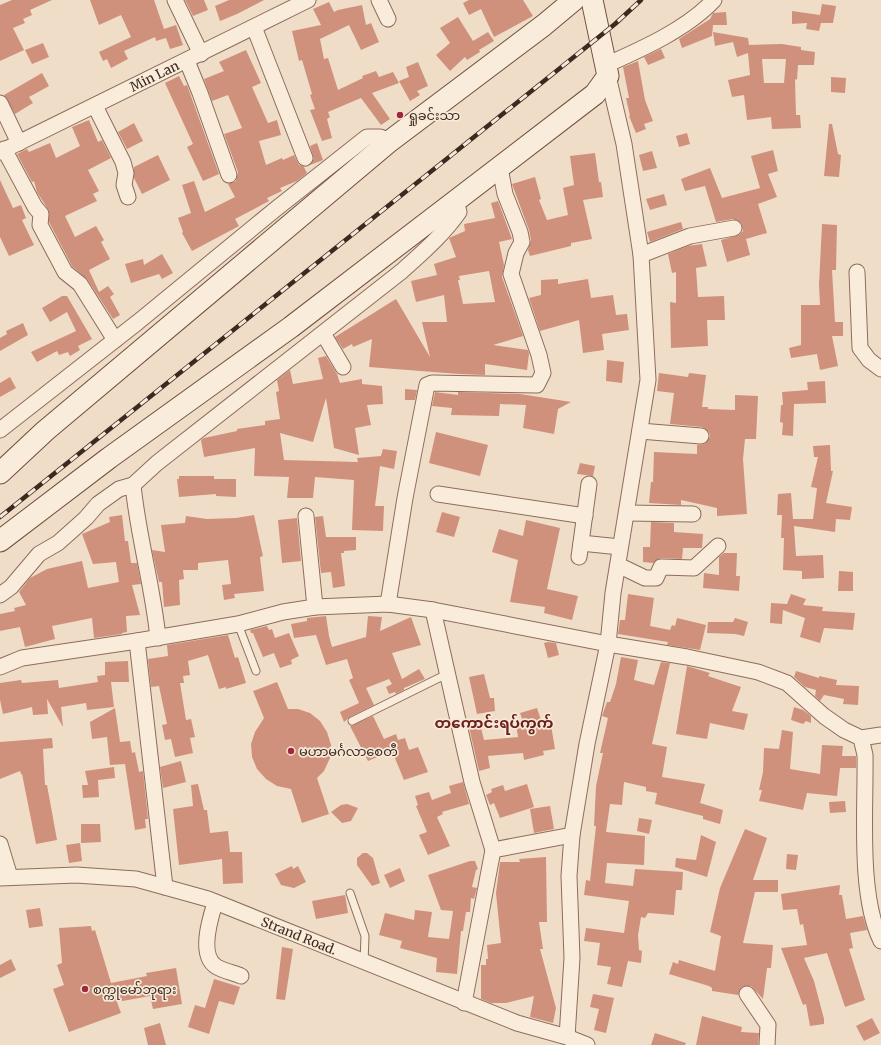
<svg xmlns="http://www.w3.org/2000/svg" width="881" height="1045" viewBox="0 0 881 1045" font-family="Merriweather,'Noto Sans Myanmar',serif">
  <rect width="100%" height="100%" fill="#f0ddc7"/>
  <g fill="#cf917c" fill-rule="evenodd">
    <polygon points="12,0 52,0 30,10 32,15 23,19 25,23 13,28 24,50 0,61 0,5"/>
    <polygon points="90,0 154,0 164,29 176,25 183,45 170,49 166,38 156,41 155,37 124,51 128,59 111,68 107,59 103,61 99,52 131,37 121,15 99,25"/>
    <polygon points="185,0 204,0 208,10 193,16"/>
    <polygon points="229,0 264,0 237,14 220,21 215,6"/>
    <polygon points="469,0 523,0 533,16 494,37 481,9 469,15 463,3"/>
    <polygon points="329,2 334,12 338,10 362,5 366,25 371,23 379,42 361,50 349,25 320,39 324,59 328,58 338,90 363,78 362,76 376,71 379,77 393,72 399,83 372,93 390,119 381,125 361,98 328,112 330,117 327,119 332,138 322,141 310,110 315,109 310,95 312,94 302,60 299,61 292,31 321,25 313,9"/>
    <polygon points="822,4 836,6 833,23 821,23 819,31 806,29 807,23 792,24 792,11 820,15"/>
    <polygon points="726,12 727,25 713,25 712,36 682,48 679,39 710,19 713,13"/>
    <polygon points="458,17 473,41 488,32 494,41 479,50 480,52 467,60 465,57 450,71 436,55 450,43 440,28"/>
    <path d="M713,32l35,6 1,7 33,-1 19,3v3l14,2 -1,13h-16l-1,15 -2,-1 1,36h4l1,13 -29,1 -1,-12 -24,3 -3,-25 -12,2 -4,-17 22,-5 -2,-22 -11,4 -4,-15 -18,4zM762,59h24l-2,24h-20z"/>
    <polygon points="43,43 49,57 32,64 25,50"/>
    <polygon points="661,49 665,58 648,65 644,57"/>
    <polygon points="246,50 261,83 252,87 268,123 277,120 281,135 259,141 266,165 282,158 283,160 294,155 299,165 306,167 304,167 307,173 297,181 280,188 282,191 267,198 269,201 235,219 239,226 192,251 182,233 183,232 178,218 191,213 182,185 194,181 205,212 235,197 228,184 236,181 238,172 224,134 242,128 228,95 212,101 204,79 224,71 219,62"/>
    <polygon points="638,61 645,100 653,121 644,124 646,129 636,133 629,116 630,116 626,98 629,98 623,67"/>
    <polygon points="418,62 428,86 417,91 420,95 410,101 399,81 409,77 406,67"/>
    <polygon points="42,73 49,86 29,97 33,103 15,114 4,95"/>
    <polygon points="179,76 184,86 187,85 219,174 203,181 187,147 193,144 165,83"/>
    <polygon points="831,77 846,78 845,93 831,92"/>
    <polygon points="89,120 98,142 102,140 111,158 88,170 99,191 93,194 97,201 65,216 75,237 96,226 104,240 101,242 110,259 89,270 99,292 108,286 114,294 110,297 120,315 113,319 87,279 72,266 49,222 49,211 37,192 34,181 32,182 17,154 27,149 29,152 50,143 56,158 80,146 72,127"/>
    <polygon points="134,123 143,141 127,149 118,132"/>
    <polygon points="829,124 832,124 838,154 841,155 839,177 824,176"/>
    <polygon points="687,133 690,144 679,147 676,136"/>
    <polygon points="317,143 323,160 310,165 314,159 310,146"/>
    <polygon points="773,150 778,171 768,174 777,197 758,204 767,233 746,239 750,255 727,262 721,240 739,235 743,231 741,223 733,219 716,222 705,186 685,191 681,179 710,168 722,198 760,188 751,156"/>
    <polygon points="652,151 657,168 643,171 639,155"/>
    <polygon points="595,153 599,182 601,182 603,197 583,200 592,239 571,243 571,246 530,256 528,250 531,240 529,230 512,184 535,177 541,199 539,200 547,220 568,215 563,188 574,185 570,156"/>
    <polygon points="158,155 170,180 142,194 134,178 134,167"/>
    <polygon points="0,180 13,208 21,205 26,218 22,220 34,245 9,256 0,237"/>
    <polygon points="664,194 667,205 650,210 646,199"/>
    <path d="M498,201l14,38 -13,3 5,23 -2,12 21,59 -30,9 35,5 1,4 -2,16 -42,-6v11l-26,-1 -90,-7 3,-28 -19,8 -1,-3 -9,5 -8,-12 61,-38 34,58 -8,-35h25l-3,-27 -28,7 -5,-21 26,-6 -3,-11 22,-7 -7,-19 16,-7 -1,-7 31,-6 -4,-15zM489,271l6,31 -32,2 -5,-24h2l-1,-4z"/>
    <polygon points="681,222 683,229 650,242 647,232"/>
    <polygon points="822,224 837,225 836,270 832,270 835,322 843,322 843,336 832,336 838,366 820,370 817,354 791,358 789,348 801,345 801,305 820,305 819,285"/>
    <polygon points="702,244 707,266 696,268 698,297 724,296 725,320 707,320 708,346 671,348 670,302 676,303 676,272 672,273 668,254 688,246"/>
    <polygon points="162,254 173,273 162,279 159,274 131,283 125,264 143,259 144,265"/>
    <polygon points="558,279 558,284 588,279 591,298 613,295 616,315 627,314 629,330 602,334 604,350 583,353 579,320 540,331 529,298 541,295 541,280"/>
    <polygon points="62,296 67,296 92,339 78,346 80,350 70,356 68,352 59,355 57,351 37,362 31,352 76,331 67,312 50,322 42,308"/>
    <polygon points="23,323 28,335 0,351 0,338 7,334 6,331"/>
    <polygon points="326,356 337,374 340,383 362,379 362,384 382,386 383,404 367,405 371,425 355,428 359,455 334,448 326,398 313,442 280,433 284,460 358,462 357,458 381,456 383,449 397,451 394,469 380,466 375,506 384,506 383,531 352,530 354,480 315,477 313,498 287,498 289,477 254,476 255,448 204,457 201,440 204,438 237,431 237,429 265,425 265,421 280,419 276,392 279,391 277,380 290,370 293,384 323,379 318,358"/>
    <polygon points="607,360 624,362 622,383 606,381"/>
    <polygon points="659,373 688,377 689,373 706,375 702,407 708,407 708,409 735,410 735,395 758,396 756,439 745,439 743,459 747,514 717,516 717,508 681,500 681,505 649,503 651,482 653,482 654,452 697,454 697,445 705,444 710,437 709,432 702,427 670,424 674,393 657,391"/>
    <polygon points="10,377 16,388 0,397 0,383"/>
    <polygon points="825,381 826,403 794,404 793,436 782,435 783,423 780,422 781,405 783,405 782,392 808,390 807,382"/>
    <polygon points="405,389 417,390 415,400 405,400"/>
    <polygon points="435,392 458,395 458,392 520,394 571,402 558,409 554,434 523,428 526,405 500,404 499,416 451,415 452,408 432,406"/>
    <polygon points="436,432 488,445 480,476 429,463"/>
    <polygon points="830,445 831,471 833,471 826,503 852,507 850,520 836,519 835,532 794,526 796,556 823,555 824,578 802,579 802,571 783,570 784,538 781,538 782,515 777,515 778,494 791,493 793,519 813,519 817,488 811,487 818,457 814,457 813,446"/>
    <polygon points="580,463 595,466 593,476 577,474"/>
    <polygon points="179,476 214,476 214,479 236,479 236,497 216,496 216,494 179,497 177,479 179,479"/>
    <polygon points="442,512 460,517 454,537 436,532"/>
    <polygon points="122,515 125,541 128,541 131,563 137,563 141,584 132,585 140,615 126,616 127,632 122,633 122,634 94,638 92,618 52,626 55,639 25,647 20,627 0,631 0,614 15,611 14,608 26,605 19,592 30,578 47,569 82,561 88,588 119,582 116,562 93,564 82,534 110,522 109,517"/>
    <polygon points="254,515 263,556 260,557 264,591 234,594 235,598 224,600 222,585 231,584 228,560 198,563 198,570 183,570 184,579 179,580 180,605 164,607 162,582 159,582 152,550 165,552 161,525 185,523 186,516 207,519 236,518"/>
    <polygon points="323,516 326,537 356,537 356,550 344,551 344,553 341,553 345,586 333,588 331,572 321,573 315,517"/>
    <polygon points="297,518 301,561 282,563 278,520"/>
    <polygon points="526,520 560,528 547,589 578,596 572,620 544,613 545,607 510,602 518,560 492,552 499,529 523,536"/>
    <polygon points="651,522 674,523 674,532 703,534 702,548 683,548 682,559 661,558 653,563 643,562 643,547 650,547"/>
    <polygon points="724,553 737,553 736,576 740,576 739,591 703,588 704,573 719,575 719,557"/>
    <polygon points="839,571 853,572 853,591 838,591"/>
    <polygon points="628,594 654,598 650,626 670,630 672,625 675,626 677,618 706,625 700,650 667,645 668,642 618,634 620,620 625,620"/>
    <polygon points="791,594 806,599 803,605 823,607 822,611 855,613 853,630 824,628 820,643 800,637 805,618 783,610 782,624 770,623 771,603 787,604"/>
    <polygon points="326,616 329,636 332,647 366,637 368,616 382,617 380,631 411,617 421,645 392,653 402,679 419,669 425,679 404,688 404,690 396,694 395,692 389,694 386,687 392,684 389,679 366,688 374,705 350,717 344,722 340,712 359,703 349,680 353,678 347,659 326,665 316,635 294,638 291,624 307,621 307,618"/>
    <polygon points="735,618 748,622 744,636 735,634 707,633 708,622 733,622"/>
    <polygon points="267,626 269,630 272,629 275,638 289,633 299,656 291,660 292,664 280,668 274,653 263,657 253,633 251,633 250,630"/>
    <polygon points="228,635 235,658 238,657 246,683 226,689 226,687 219,689 208,655 188,661 190,675 183,676 184,683 180,683 186,720 191,719 195,737 190,738 193,753 175,757 171,739 165,740 162,725 167,724 159,686 151,687 148,659 168,656 167,645"/>
    <polygon points="548,642 556,643 559,655 548,658 544,643"/>
    <polygon points="621,657 638,660 634,680 654,685 661,662 670,663 652,744 667,747 662,777 705,784 700,803 723,810 720,824 703,819 703,816 655,804 657,793 646,791 646,787 624,782 622,805 610,804 606,832 645,836 644,865 607,863 605,883 633,886 635,869 683,872 682,890 676,890 674,915 648,913 645,918 641,917 638,935 639,950 642,951 641,963 628,961 622,987 607,984 611,967 597,965 600,943 584,941 586,928 624,933 629,901 584,895 586,880 590,881 596,826 594,826 596,786 603,753 600,753 608,718 602,716 607,702 610,702 616,684"/>
    <polygon points="128,661 129,682 111,682 114,707 87,710 86,703 61,707 63,727 47,699 48,714 33,715 32,707 3,714 0,700 0,683 21,680 22,683 58,680 59,688 98,682 97,676 105,675 105,662"/>
    <polygon points="687,666 710,673 708,676 741,687 732,711 748,714 744,730 710,723 707,739 676,734"/>
    <polygon points="796,671 819,678 819,676 837,680 836,685 859,686 858,705 843,704 844,699 824,695 820,701 815,696 816,690 805,687 794,677"/>
    <polygon points="484,674 490,698 494,698 495,711 477,714 469,677"/>
    <polygon points="277,682 288,709 298,709 310,713 320,721 327,732 331,745 330,758 324,771 317,778 329,814 302,823 291,789 277,786 266,779 257,769 252,757 251,744 255,732 264,718 253,691"/>
    <polygon points="794,707 803,710 811,716 811,723 806,721 803,724 791,720"/>
    <polygon points="115,708 120,742 130,741 132,753 135,752 139,772 143,771 148,819 145,819 146,828 135,830 125,764 110,765 107,737 92,739 90,722"/>
    <polygon points="537,708 541,720 550,719 555,749 543,751 544,755 524,760 523,753 488,756 490,768 479,771 469,727 480,724 484,740 518,737 516,725 524,724 520,713"/>
    <polygon points="373,716 384,739 396,734 398,740 405,738 409,750 418,747 428,772 404,780 392,751 368,761 350,726"/>
    <polygon points="782,730 793,732 790,769 820,774 822,745 843,746 842,756 856,756 856,768 840,768 837,796 807,793 803,810 759,801 762,790 759,790 763,772 764,748 779,749"/>
    <polygon points="52,738 53,748 43,749 45,785 47,785 57,840 36,844 22,774 21,774 20,771 0,779 0,742"/>
    <polygon points="181,761 186,782 163,788 160,767"/>
    <polygon points="114,767 115,778 98,780 99,797 83,798 82,785 88,785 85,771"/>
    <polygon points="463,782 469,804 442,812 443,814 437,817 450,846 428,855 419,835 427,832 416,806 418,805 415,796 429,792 432,800 451,793 449,786"/>
    <polygon points="198,784 204,810 207,810 210,833 228,831 230,852 242,852 243,883 223,884 222,859 179,865 173,809 193,806 191,785"/>
    <polygon points="527,784 534,807 500,818 494,803 490,805 486,795 492,792 491,789 503,785 505,791"/>
    <polygon points="845,801 846,812 830,813 829,802"/>
    <polygon points="347,804 358,808 351,821 342,823 331,812 341,805"/>
    <polygon points="550,806 554,829 534,833 530,809"/>
    <polygon points="639,818 652,820 649,834 637,831"/>
    <polygon points="81,824 100,824 101,842 81,843"/>
    <polygon points="745,829 767,838 753,880 778,880 778,892 755,892 743,943 773,945 771,968 767,968 763,999 751,986 742,987 738,995 712,991 712,988 709,986 669,974 673,962 678,964 679,960 715,971 721,936 710,932 720,888"/>
    <polygon points="701,835 716,842 707,877 675,867 676,858 696,860"/>
    <polygon points="80,843 82,861 69,863 66,845"/>
    <polygon points="363,853 367,853 373,858 380,883 372,886 357,865 357,858"/>
    <polygon points="787,854 798,855 796,870 786,869"/>
    <polygon points="546,857 547,922 539,922 543,949 540,949 556,1008 553,1023 530,1017 534,996 506,1003 491,1003 481,999 481,965 486,965 486,959 488,959 487,945 501,943 496,893 500,862 520,862 519,859"/>
    <polygon points="470,861 475,861 478,869 476,870 472,887 477,888 474,899 471,898 470,912 466,912 463,931 461,931 457,974 436,972 437,958 400,948 402,941 379,935 385,913 414,920 415,910 432,912 428,937 449,939 453,911 441,910 428,875"/>
    <polygon points="292,866 293,869 298,866 306,882 294,888 281,885 275,874"/>
    <polygon points="400,868 405,881 390,888 384,875"/>
    <polygon points="840,885 839,895 842,895 846,919 863,916 867,930 850,933 853,948 849,949 865,1000 845,1007 827,953 804,958 814,981 824,1019 824,1024 810,1026 806,1004 803,1005 781,948 807,945 803,924 800,925 797,909 783,910 781,894"/>
    <polygon points="345,895 348,913 316,919 312,901"/>
    <polygon points="40,908 43,926 29,928 26,910"/>
    <polygon points="91,926 92,931 95,930 111,983 147,976 146,973 176,968 182,1004 153,1009 150,996 117,1002 121,1013 69,1032 53,989 64,985 57,965 62,963 59,928"/>
    <polygon points="282,947 293,949 285,1000 276,999"/>
    <polygon points="11,959 16,970 0,978 0,965"/>
    <polygon points="214,979 240,987 234,1005 219,1001 209,1034 188,1027 195,1005 205,1008"/>
    <polygon points="593,994 614,998 606,1033 594,1030 599,1009 590,1007"/>
    <polygon points="702,1016 742,1027 741,1032 759,1033 758,1045 696,1045"/>
    <polygon points="872,1018 880,1033 864,1041 856,1026"/>
    <polygon points="160,1023 166,1045 148,1045 144,1028"/>
    <polygon points="655,1033 686,1043 685,1045 651,1045"/>
  </g>
  <g fill="none" stroke-linecap="round" stroke-linejoin="round">
    <g stroke="#8d6d5b" stroke-width="9">
      <g id="lane">
        <polyline points="238,624 256,671"/>
        <polyline points="352,721 447,674"/>
        <polyline points="350,893 365,936 364,963"/>
      </g>
    </g>
    <g stroke="#8d6d5b" stroke-width="17">
      <g id="street">
        <polyline points="175,0 201,54"/>
        <polyline points="379,0 388,19"/>
        <polyline points="254,27 305,158"/>
        <polyline points="187,61 200,93 229,175"/>
        <path d="M606,65c36,-16 81,-36 108,-65"/>
        <polyline points="0,103 19,143"/>
        <polyline points="95,106 123,162 126,173 124,185 128,197"/>
        <polyline points="4,149 35,207 41,214 40,225 65,272 80,284 115,340"/>
        <path id="s1" d="M0,152l308,-152"/>
        <polyline points="641,255 690,236 734,228"/>
        <polyline points="857,272 860,348 869,360 881,369"/>
        <polyline points="322,334 327,340 343,367"/>
        <polyline points="0,430 138,322 277,208 367,137 380,137 390,141"/>
        <polyline points="640,431 701,436"/>
        <path d="M133,485c5,51 20,102 25,153"/>
        <polyline points="438,494 585,516"/>
        <polyline points="627,513 693,514"/>
        <polyline points="306,516 315,607"/>
        <polyline points="581,543 620,547"/>
        <polyline points="579,557 589,484"/>
        <polyline points="618,565 645,578 656,578 661,567 694,568 718,546"/>
        <path d="M0,595l11,-8 28,-33 19,-11 28,-25 12,-14 21,-15 14,-4 24,-22 245,-192c21,-19 41,-36 57,-59l-3,-11"/>
        <polyline points="388,604 405,498 427,385 432,383 537,385 543,373 539,355 511,274 516,253 522,242 520,232 505,194 500,168"/>
        <polyline points="433,610 472,782 493,850 464,1003"/>
        <polyline points="137,641 165,887"/>
        <path d="M0,667l22,-9 115,-17 101,-17 45,-12 32,-5 73,-3 45,6 175,34 79,13 71,15 29,11 37,33 20,14 17,8 4,17c1,53 -7,139 16,186"/>
        <polyline points="861,738 881,735"/>
        <polyline points="0,844 10,877"/>
        <polyline points="493,850 572,835"/>
        <path id="s2" d="M0,878l76,-3 60,4 72,20 309,124 50,14 20,8"/>
        <path d="M215,903c-5,16 -17,53 2,64 7,4 17,6 24,9"/>
        <polyline points="747,994 768,1025 767,1045"/>
        <polyline points="567,1037 572,958 569,876 572,835 587,744 608,644 613,593 648,380 641,255 624,144 608,76"/>
      </g>
    </g>
    <g stroke="#6f4f3e" stroke-width="23">
      <g id="secondary">
        <polyline points="0,473 45,431 390,141 544,25 574,0"/>
        <polyline points="0,541 109,458 291,327 595,94 608,76 592,0"/>
      </g>
    </g>
    <use href="#lane" stroke="#faecdb" stroke-width="7"/>
    <use href="#street" stroke="#faecdb" stroke-width="15"/>
    <use href="#secondary" stroke="#faecdb" stroke-width="21"/>
    <g stroke="#3d2920" stroke-width="4.5">
      <polyline id="rail" points="0,517 615,24 641,0"/>
    </g>
    <use href="#rail" stroke="#f7e9d7" stroke-width="3" stroke-dasharray="9" stroke-linecap="butt"/>
  </g>
  <g fill="#9e293d" stroke="#f7e9d7" stroke-width="1.5">
    <circle cx="400" cy="115" r="4"/>
    <circle cx="291" cy="751" r="4"/>
    <circle cx="85" cy="989" r="4"/>
  </g>
  <g text-anchor="middle" dominant-baseline="central" stroke-width="3.5" stroke-linejoin="round" paint-order="stroke">
    <g font-size="13" fill="#3d2920" stroke="#f7e9d7">
      <text stroke="none"><textPath href="#s1" startOffset="172">Min Lan</textPath></text>
      <text stroke="none"><textPath href="#s2" startOffset="309">Strand Road.</textPath></text>
    </g>
    <g font-size="13" fill="#3d2920" stroke="#f7e9d7" text-anchor="start">
      <text x="408" y="115">ရှုခင်းသာ</text>
      <text x="299" y="751">မဟာမင်္ဂလာစေတီ</text>
      <text x="93" y="989">စက္ကုမော်ဘုရား</text>
    </g>
    <g font-size="15" font-weight="bold" fill="#6b201d" stroke="#f7e9d7">
      <text x="494" y="722">တကောင်းရပ်ကွက်</text>
    </g>
  </g>
</svg>
